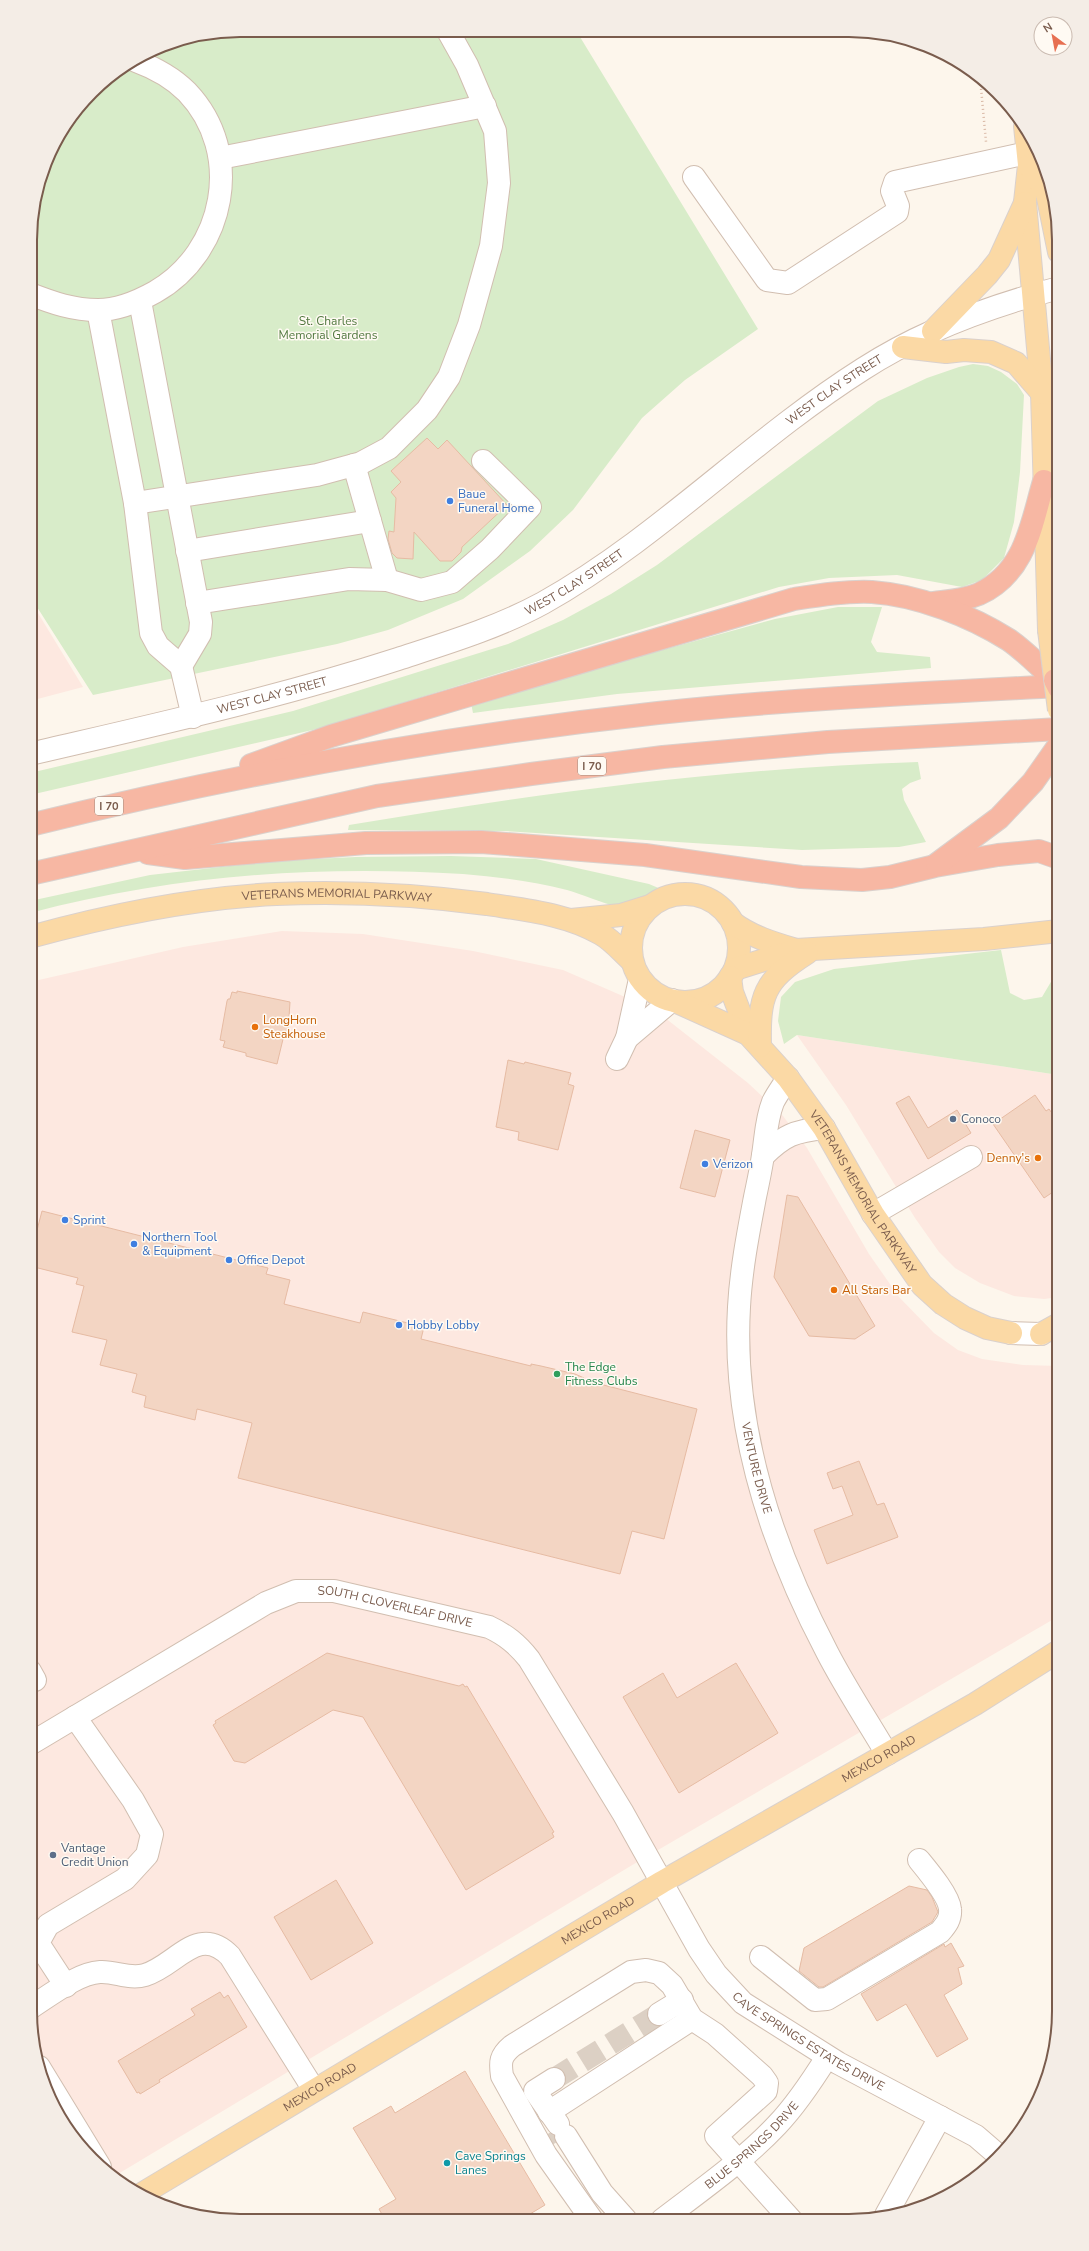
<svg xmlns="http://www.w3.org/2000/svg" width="1089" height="2251" viewBox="0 0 1089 2251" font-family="'Nunito Sans',sans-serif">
  <rect width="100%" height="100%" fill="#fdf6ec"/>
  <g fill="#fde8e0">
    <polygon points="30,600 83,687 30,701"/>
    <polygon points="282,931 363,934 473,951 563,970 655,1010 748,1083 783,1116 807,1148 869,1254 899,1297 934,1333 958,1350 982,1359 1023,1365 1059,1366 1059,1616 634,1864 113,2177 102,2169 41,2078 30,2011 30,982 183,947"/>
    <polygon points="797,1035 1052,1074 1059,1072 1059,1297 1044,1299 1014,1296 980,1283 955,1268 939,1252 915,1218 846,1105"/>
  </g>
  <g fill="#d8ecc9">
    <polygon points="240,30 577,32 758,329 685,380 642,418 573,510 530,551 463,599 388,630 337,644 93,695 30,596 30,226 52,147 101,82 160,46"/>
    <polygon points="973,364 988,366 1001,372 1017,384 1024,395 1020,472 1014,522 1004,558 982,580 962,587 897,575 829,578 779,587 321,728 30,795 30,773 293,711 508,644 563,620 611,594 657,565 878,401 927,378 959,367"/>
    <polygon points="838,607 882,607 871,642 877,652 930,657 931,668 617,694 473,713 471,703 775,619"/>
    <path d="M918,762l3,17 -11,4 -8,6 2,11 22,42 -27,5 -97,3 -297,-19 -157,-1 1,-5c188,-32 378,-57 569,-63z"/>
    <path d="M451,856l85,3 113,25 26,11c-19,5 -39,13 -58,11 -14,-2 -35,-12 -50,-16 -34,-9 -69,-13 -104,-16 -147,-9 -289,1 -433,39v-12l120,-26 123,-14 83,-4z"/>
    <polygon points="1001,950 1010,993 1024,1000 1042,997 1055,975 1059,976 1059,1072 1052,1074 797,1035 784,1044 778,1021 781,997 795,982 834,969"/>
  </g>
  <g fill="#f3d5c3" stroke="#e6bba3">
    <polygon points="427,438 438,449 447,440 507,505 462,547 461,552 452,561 440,561 414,532 413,559 397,558 392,553 388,539 389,531 394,532 396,498 391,492 401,482 391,471"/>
    <polygon points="237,991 290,1002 289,1017 291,1018 286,1036 284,1035 277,1064 246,1056 246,1053 223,1047 225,1041 220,1040 227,1001 228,999 230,999 232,992 237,993"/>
    <polygon points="508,1060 524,1064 525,1062 571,1073 568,1084 574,1086 558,1150 518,1140 519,1132 496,1127"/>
    <polygon points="1035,1095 1046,1111 1049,1109 1059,1123 1059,1188 1044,1198 993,1124"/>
    <polygon points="909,1096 928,1128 957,1110 971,1133 928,1159 896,1103"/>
    <polygon points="695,1130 730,1140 715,1197 680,1188"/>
    <polygon points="787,1195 798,1197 875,1326 855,1339 809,1336 774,1277"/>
    <polygon points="42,1211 268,1268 266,1274 290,1280 284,1304 360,1323 363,1312 424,1327 421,1339 531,1366 531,1364 541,1366 575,1374 584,1378 584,1380 697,1409 664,1539 632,1531 620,1574 238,1478 252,1423 197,1409 195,1420 144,1407 146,1396 132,1392 137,1374 100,1365 107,1340 72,1332 84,1286 76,1284 78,1278 30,1266 30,1257"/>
    <polygon points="859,1461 877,1505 884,1503 898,1537 827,1564 814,1530 853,1515 842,1486 833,1489 827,1473"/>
    <polygon points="327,1653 459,1686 463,1684 465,1687 467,1686 554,1832 552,1833 554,1837 466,1890 363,1717 333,1710 245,1763 234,1761 213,1725 216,1723 215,1721"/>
    <polygon points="736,1663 778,1733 679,1793 623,1697 663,1673 677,1698"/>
    <polygon points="336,1880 373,1943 311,1980 274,1917"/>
    <polygon points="909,1886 927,1890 932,1897 938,1912 932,1922 823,1987 819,1987 799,1971 804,1948"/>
    <polygon points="951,1943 964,1966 958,1968 962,1984 944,1995 968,2039 937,2057 906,2004 877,2021 861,1994 944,1944 945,1947"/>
    <polygon points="220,1992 224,1998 228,1995 247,2027 159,2080 160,2082 140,2094 139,2092 137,2093 118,2061 195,2015 191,2009"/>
    <polygon points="465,2071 545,2205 520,2220 385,2220 379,2209 396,2199 353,2128 391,2106 395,2113"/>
  </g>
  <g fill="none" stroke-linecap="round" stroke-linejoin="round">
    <g stroke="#dcd0c4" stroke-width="22" stroke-dasharray="22 11" stroke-linecap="butt">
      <polyline points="554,2079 659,2014"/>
      <polyline points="551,2132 557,2142"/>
    </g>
    <g stroke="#d1beb0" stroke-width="24">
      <g id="minor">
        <polyline points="220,158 485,106"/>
        <polyline points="694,177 767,280 788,283 897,212 898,206 892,191 895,182 1027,153"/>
        <path d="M30,294c23,9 43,16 68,16 20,0 39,-8 57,-18 70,-40 90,-139 32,-200 -14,-14 -32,-24 -51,-31"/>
        <polyline points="140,301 201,622 200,634 181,666"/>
        <polyline points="98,310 135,503 151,633 158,646 181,666 193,717"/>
        <polyline points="354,465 387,580"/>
        <polyline points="135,503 317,475 361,463 389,448 427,410 449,377 469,325 491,246 499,183 495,131 467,65 448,31"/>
        <polyline points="187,551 370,521"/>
        <polyline points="197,603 349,579 387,580 421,590 452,582 490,549 530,507 483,461"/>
        <path id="s1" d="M30,754c124,-29 247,-56 368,-95 49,-16 99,-31 145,-56 116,-65 208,-163 320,-234 60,-39 127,-63 196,-81"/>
        <polyline points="627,1038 672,1000"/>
        <polyline points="617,1059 627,1038 640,979"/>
        <path id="s2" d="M788,1078c-5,8 -11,16 -15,24 -7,18 -7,34 -10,53 -2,14 -5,28 -8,42 -7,37 -14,73 -16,110 -7,120 33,240 88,345 18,35 40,68 60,102"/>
        <path d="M763,1156c21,-21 32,-25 61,-28"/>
        <polyline points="873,1214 971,1157"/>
        <polyline points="1011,1333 1041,1334"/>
        <polyline points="30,1671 35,1680"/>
        <path id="s3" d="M30,1744l236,-141 30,-12h38l155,36c17,8 28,17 40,32l94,154 76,136 17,25 27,29 95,60 138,73 22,19"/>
        <path d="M761,1957l54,43 12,-1 113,-67c6,-7 11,-13 10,-23 -1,-13 -22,-38 -31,-49"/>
        <polyline points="66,1986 38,1943 48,1925 125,1879 147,1855 152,1834 133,1800 75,1717"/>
        <path d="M30,2008c19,-12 48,-35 70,-36 16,-1 29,8 45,3 31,-9 53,-52 85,-19l84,134"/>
        <polyline points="659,2014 682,2000"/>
        <polyline points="39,2067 100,2167"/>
        <polyline points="554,2079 535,2091 558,2124"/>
        <polyline points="549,2112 692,2019"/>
        <polyline points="566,2136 602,2193 626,2220"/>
        <polyline points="886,2215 940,2117"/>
        <path d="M592,2220l-46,-65 -44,-79c-2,-14 -2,-20 10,-30l119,-74 15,-2 13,3 13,12 20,34 23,15 47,42 5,7 -1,8 -50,45 76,85"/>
        <path id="s4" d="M662,2220c39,-30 81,-59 115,-95 20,-21 35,-44 50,-68"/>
      </g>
    </g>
    <g stroke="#dad1cd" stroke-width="24">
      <g id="major">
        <polyline points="1025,126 1029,165 1025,202 1042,393 1049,630"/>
        <polyline points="1029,165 1047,193 1059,252"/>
        <polyline points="933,331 987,275 999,260 1025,203"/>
        <polyline points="903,347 946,352 964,350 991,352 1016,363 1042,393"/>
        <circle cx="685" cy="948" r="54"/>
        <polyline points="571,920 621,915 650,906"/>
        <path d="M733,923c19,14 40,20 63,27"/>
        <path id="s5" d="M30,937c80,-22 163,-39 246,-43 67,-3 144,1 211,10 38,6 80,10 114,30 11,6 21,18 30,26"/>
        <polyline points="735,969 796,950 984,939 1059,931"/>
        <polyline points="730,977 732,992 748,1034"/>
        <path id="s6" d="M677,1002l71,32 40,44 36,50 49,86 49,71 21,19 22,14 22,10 24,5"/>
        <path d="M760,1046c-1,-50 3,-65 47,-93"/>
        <polyline points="1041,1334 1059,1324"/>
        <path id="s7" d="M140,2195l522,-313 313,-178 84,-53"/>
      </g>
    </g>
    <g stroke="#dad1cd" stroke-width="24">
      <g id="highway">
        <path d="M934,603c15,-2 31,-3 45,-9 47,-22 52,-69 65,-113"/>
        <path d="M251,765l80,-29 463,-137c26,-4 51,-8 78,-7 46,3 99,24 137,48 16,11 31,27 46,40"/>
        <path d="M30,825c207,-51 416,-89 628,-112 133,-14 267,-20 401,-27"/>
        <polyline points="148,853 185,858 366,843 481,842 645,855 801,877 862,880 890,877 935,866 998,855 1039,851 1059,858"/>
        <polyline points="937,864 999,818 1033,782 1059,745"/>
        <polyline points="30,874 377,796 531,774 663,757 828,742 1059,729"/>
      </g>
    </g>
    <polyline stroke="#d9b8a5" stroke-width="2.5" stroke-dasharray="1 3" stroke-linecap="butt" points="980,77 986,142"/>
    <use href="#minor" stroke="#fff" stroke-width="22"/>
    <use href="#major" stroke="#fbd9a5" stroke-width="22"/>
    <use href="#highway" stroke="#f7b7a3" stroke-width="22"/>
    <g stroke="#dad1cd" stroke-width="24" stroke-linecap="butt">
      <polyline id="major-bridge" points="1049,630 1059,710"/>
    </g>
    <g stroke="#dad1cd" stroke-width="24" stroke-linecap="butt">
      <polyline id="highway-bridge" points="1055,680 1059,688"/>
    </g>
    <use href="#major-bridge" stroke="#fbd9a5" stroke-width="22"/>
    <use href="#highway-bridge" stroke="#f7b7a3" stroke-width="22"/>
  </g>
  <g fill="#3f7fe0" stroke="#fffaf3" stroke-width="1.5">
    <circle cx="450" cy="501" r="4"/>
    <circle cx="705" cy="1164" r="4"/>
    <circle cx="65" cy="1220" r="4"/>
    <circle cx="134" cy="1244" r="4"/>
    <circle cx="229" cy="1260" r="4"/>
    <circle cx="399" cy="1325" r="4"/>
  </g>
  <g fill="#e8710a" stroke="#fffaf3" stroke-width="1.5">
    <circle cx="255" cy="1027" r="4"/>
    <circle cx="1038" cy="1158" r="4"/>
    <circle cx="834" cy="1290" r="4"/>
  </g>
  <g fill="#5c6f8a" stroke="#fffaf3" stroke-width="1.5">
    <circle cx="953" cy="1119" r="4"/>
    <circle cx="53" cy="1855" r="4"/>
  </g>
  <circle fill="#2e9e5b" stroke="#fffaf3" stroke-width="1.5" cx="557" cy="1374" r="4"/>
  <circle fill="#0f9aa8" stroke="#fffaf3" stroke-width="1.5" cx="447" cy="2163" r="4"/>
  <g text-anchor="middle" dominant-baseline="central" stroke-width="3" stroke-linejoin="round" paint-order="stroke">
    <g fill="#fffaf3" stroke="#a28b7f" stroke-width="1">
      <rect x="578" y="757" width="28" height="18" rx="3"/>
      <rect x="95" y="797" width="28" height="18" rx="3"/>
    </g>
    <g font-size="11" font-weight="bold" fill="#7a5c4d">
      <text x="592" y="766">I 70</text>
      <text x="109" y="806">I 70</text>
    </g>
    <g font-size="12" fill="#537a41" stroke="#fffaf3">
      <text x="328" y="321">St. Charles<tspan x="328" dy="14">Memorial Gardens</tspan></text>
    </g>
    <g font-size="12" fill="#7a5c4d" stroke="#fffaf3">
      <text stroke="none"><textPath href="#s1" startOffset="897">WEST CLAY STREET</textPath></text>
      <text stroke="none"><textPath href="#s1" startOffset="573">WEST CLAY STREET</textPath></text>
      <text stroke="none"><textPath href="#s1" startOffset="249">WEST CLAY STREET</textPath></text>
      <text stroke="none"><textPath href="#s5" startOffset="311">VETERANS MEMORIAL PARKWAY</textPath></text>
      <text stroke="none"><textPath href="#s6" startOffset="274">VETERANS MEMORIAL PARKWAY</textPath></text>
      <text stroke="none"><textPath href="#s2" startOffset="399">VENTURE DRIVE</textPath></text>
      <text stroke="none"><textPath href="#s3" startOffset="408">SOUTH CLOVERLEAF DRIVE</textPath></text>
      <text stroke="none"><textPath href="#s7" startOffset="858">MEXICO ROAD</textPath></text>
      <text stroke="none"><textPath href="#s7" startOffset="534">MEXICO ROAD</textPath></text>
      <text stroke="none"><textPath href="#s3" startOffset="1038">CAVE SPRINGS ESTATES DRIVE</textPath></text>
      <text stroke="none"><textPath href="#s7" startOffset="210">MEXICO ROAD</textPath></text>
      <text stroke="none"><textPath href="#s4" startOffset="117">BLUE SPRINGS DRIVE</textPath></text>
    </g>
    <g font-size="12" fill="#366cbe" stroke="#fffaf3" text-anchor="start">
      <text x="458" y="494">Baue<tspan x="458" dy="14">Funeral Home</tspan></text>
      <text x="713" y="1164">Verizon</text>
      <text x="73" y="1220">Sprint</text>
      <text x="142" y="1237">Northern Tool<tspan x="142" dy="14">&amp; Equipment</tspan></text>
      <text x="237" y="1260">Office Depot</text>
      <text x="407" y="1325">Hobby Lobby</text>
    </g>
    <g font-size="12" fill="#c56008" stroke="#fffaf3" text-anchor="start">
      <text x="263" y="1020">LongHorn<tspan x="263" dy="14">Steakhouse</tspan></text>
      <text x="1030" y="1158" text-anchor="end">Denny's</text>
      <text x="842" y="1290">All Stars Bar</text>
    </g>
    <g font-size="12" fill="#4e5e75" stroke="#fffaf3" text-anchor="start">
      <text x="961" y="1119">Conoco</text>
      <text x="61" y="1848">Vantage<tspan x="61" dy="14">Credit Union</tspan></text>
    </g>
    <g font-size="12" fill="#27864d" stroke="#fffaf3" text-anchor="start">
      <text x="565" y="1367">The Edge<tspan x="565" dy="14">Fitness Clubs</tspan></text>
    </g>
    <g font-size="12" fill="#0d838f" stroke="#fffaf3" text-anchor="start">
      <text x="455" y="2156">Cave Springs<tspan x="455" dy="14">Lanes</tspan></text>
    </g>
  </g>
  <path d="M0 0H1089V2251H0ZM240 37H849A203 203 0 0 1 1052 240V2011A203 203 0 0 1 849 2214H240A203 203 0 0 1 37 2011V240A203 203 0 0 1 240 37Z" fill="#f4ede6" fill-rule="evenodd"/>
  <path fill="none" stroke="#7a5c4d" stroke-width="2" d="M240 37H849A203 203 0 0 1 1052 240V2011A203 203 0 0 1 849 2214H240A203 203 0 0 1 37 2011V240A203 203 0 0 1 240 37Z"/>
  <g transform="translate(1053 36) rotate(328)"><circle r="19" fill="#fffaf3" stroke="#cabbb1"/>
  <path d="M0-3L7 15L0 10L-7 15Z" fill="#e76f51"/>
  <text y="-6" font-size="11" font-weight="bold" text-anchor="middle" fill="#7a5c4d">N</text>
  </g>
</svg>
